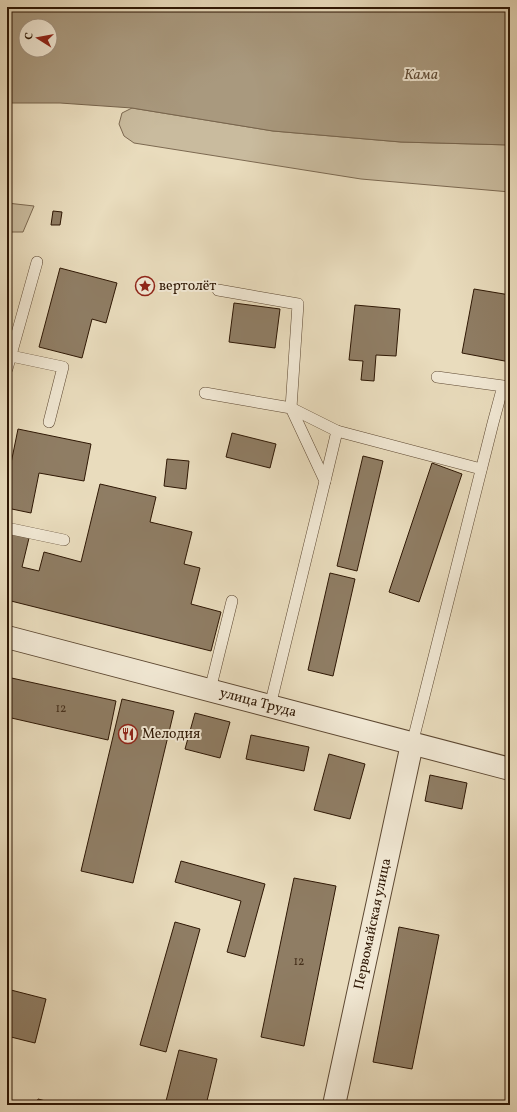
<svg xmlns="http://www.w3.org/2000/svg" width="517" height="1112" viewBox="0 0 517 1112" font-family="Vollkorn,serif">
  <rect width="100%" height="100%" fill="#e9dcbd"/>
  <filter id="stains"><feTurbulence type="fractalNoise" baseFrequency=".005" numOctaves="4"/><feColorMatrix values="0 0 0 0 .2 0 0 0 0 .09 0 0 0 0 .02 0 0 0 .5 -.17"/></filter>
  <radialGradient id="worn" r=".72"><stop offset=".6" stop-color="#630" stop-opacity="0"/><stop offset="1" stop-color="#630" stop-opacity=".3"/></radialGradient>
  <g fill="#c9bb9e" stroke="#7c6951">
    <polygon points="132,108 273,131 401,142 510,145 510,192 361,179 134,143 124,136 119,124 122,113"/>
    <polygon points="7,203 34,206 23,232 7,232"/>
  </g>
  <path fill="#a9997e" stroke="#78654d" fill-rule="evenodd" d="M7,7h503v138l-109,-3 -128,-11 -141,-23 -72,-5h-53zM26,26h24v24h-24z"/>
  <g fill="#8f7d64" stroke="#2e1704">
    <polygon points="53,211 62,212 60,225 51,225"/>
    <polygon points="60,268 117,283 106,323 92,319 82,358 39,347"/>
    <polygon points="474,289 510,295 510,362 462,353"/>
    <polygon points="234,303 280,309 275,348 229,342"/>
    <polygon points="355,305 400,309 396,356 376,355 374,381 361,380 363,361 349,360"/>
    <polygon points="18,429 91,444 84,481 39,473 31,513 7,508 7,483"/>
    <polygon points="232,433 276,444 270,468 226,457"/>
    <polygon points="363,456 383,461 357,571 337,566"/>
    <polygon points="167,459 189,461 186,489 164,486"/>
    <polygon points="432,463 462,474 419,602 389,592"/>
    <polygon points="100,484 156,497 150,522 192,532 184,564 200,568 191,604 221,612 211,651 7,600 7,533 29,538 22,567 39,571 44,552 81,562"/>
    <polygon points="330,573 355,579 333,676 308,670"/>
    <polygon points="7,677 116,701 108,740 7,717"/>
    <polygon points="122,699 174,711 133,883 81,871"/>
    <polygon points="195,713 230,722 220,758 185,749"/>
    <polygon points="251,735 309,747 304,771 246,759"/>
    <polygon points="329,754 365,764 350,819 314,810"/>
    <polygon points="430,775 467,783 462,809 425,801"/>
    <polygon points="181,861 265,884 245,957 227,952 241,901 175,882"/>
    <polygon points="294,878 336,886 304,1046 261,1037"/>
    <polygon points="175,922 200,929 166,1052 140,1045"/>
    <polygon points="399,927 439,935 412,1069 373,1062"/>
    <polygon points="7,989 46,999 35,1043 7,1036"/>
    <polygon points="179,1050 217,1059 206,1105 165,1105"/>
    <polygon points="38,1099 61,1105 36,1105"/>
    <polygon points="391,1101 453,1105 390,1105"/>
  </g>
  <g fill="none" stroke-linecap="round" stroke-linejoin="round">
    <g stroke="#5d4832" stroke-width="12">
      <g id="service">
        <polyline points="218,290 298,304 291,408 325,481 270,706"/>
        <polyline points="11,356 63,367 49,422"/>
        <polyline points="7,369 37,262"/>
        <polyline points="205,393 291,408 337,431"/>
        <polyline points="325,481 337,431 481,469"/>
        <polyline points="7,528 64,540"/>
        <polyline points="210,690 232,601"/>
        <polyline points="412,744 493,423 503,386 437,377"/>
      </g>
    </g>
    <g stroke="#5d4832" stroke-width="24">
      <g id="minor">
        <polyline points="7,637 510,769"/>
        <polyline points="334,1105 412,744"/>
      </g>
    </g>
    <use href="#service" stroke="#f1e8d4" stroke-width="11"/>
    <use href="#minor" stroke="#f1e8d4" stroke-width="22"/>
  </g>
  <defs>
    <g id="sight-ring" transform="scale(1)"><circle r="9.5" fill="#f1e8d4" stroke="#8f2418" stroke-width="1.5"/><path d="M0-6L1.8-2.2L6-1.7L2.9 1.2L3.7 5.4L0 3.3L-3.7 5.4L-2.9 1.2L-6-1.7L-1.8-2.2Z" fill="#8f2418"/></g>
    <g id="restaurant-ring" transform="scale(1)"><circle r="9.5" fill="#f1e8d4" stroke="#8f2418" stroke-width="1.5"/><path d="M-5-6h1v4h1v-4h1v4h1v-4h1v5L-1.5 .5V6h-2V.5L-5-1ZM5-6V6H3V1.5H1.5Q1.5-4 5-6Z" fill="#8f2418"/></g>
  </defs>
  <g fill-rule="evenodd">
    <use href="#sight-ring" x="145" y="286"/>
    <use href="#restaurant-ring" x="128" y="734"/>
  </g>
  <g text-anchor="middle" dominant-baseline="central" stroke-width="4" stroke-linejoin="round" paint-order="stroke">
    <g font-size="12" fill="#46301c">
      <text x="61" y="709">12</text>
      <text x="299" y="962">12</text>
    </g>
    <g font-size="14" fill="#2e1704" stroke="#f1e8d4" text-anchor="start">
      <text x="159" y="286">вертолёт</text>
      <text x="142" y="734">Мелодия</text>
    </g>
    <g font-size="14" fill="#2e1704" stroke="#f1e8d4">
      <text transform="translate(258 703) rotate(15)">улица Труда</text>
      <text transform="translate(373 924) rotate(-78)">Первомайская улица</text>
    </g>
    <g font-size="15" font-style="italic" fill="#5f4b35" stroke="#f1e8d4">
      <text x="421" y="75">Кама</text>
    </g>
  </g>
  <rect width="517" height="1112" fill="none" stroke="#e9dcbd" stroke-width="24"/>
  <rect x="8" y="8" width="501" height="1096" fill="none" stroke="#2e1704" stroke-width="2"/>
  <rect x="12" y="12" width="493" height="1088" fill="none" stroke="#2e1704"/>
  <g transform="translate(38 38) rotate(281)"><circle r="19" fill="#f1e8d4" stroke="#a39481"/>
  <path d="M0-3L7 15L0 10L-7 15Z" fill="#8f2418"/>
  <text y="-6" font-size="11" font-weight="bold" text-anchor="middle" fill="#2e1704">С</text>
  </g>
  <rect width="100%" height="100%" filter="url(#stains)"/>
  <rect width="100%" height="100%" fill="url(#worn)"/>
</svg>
